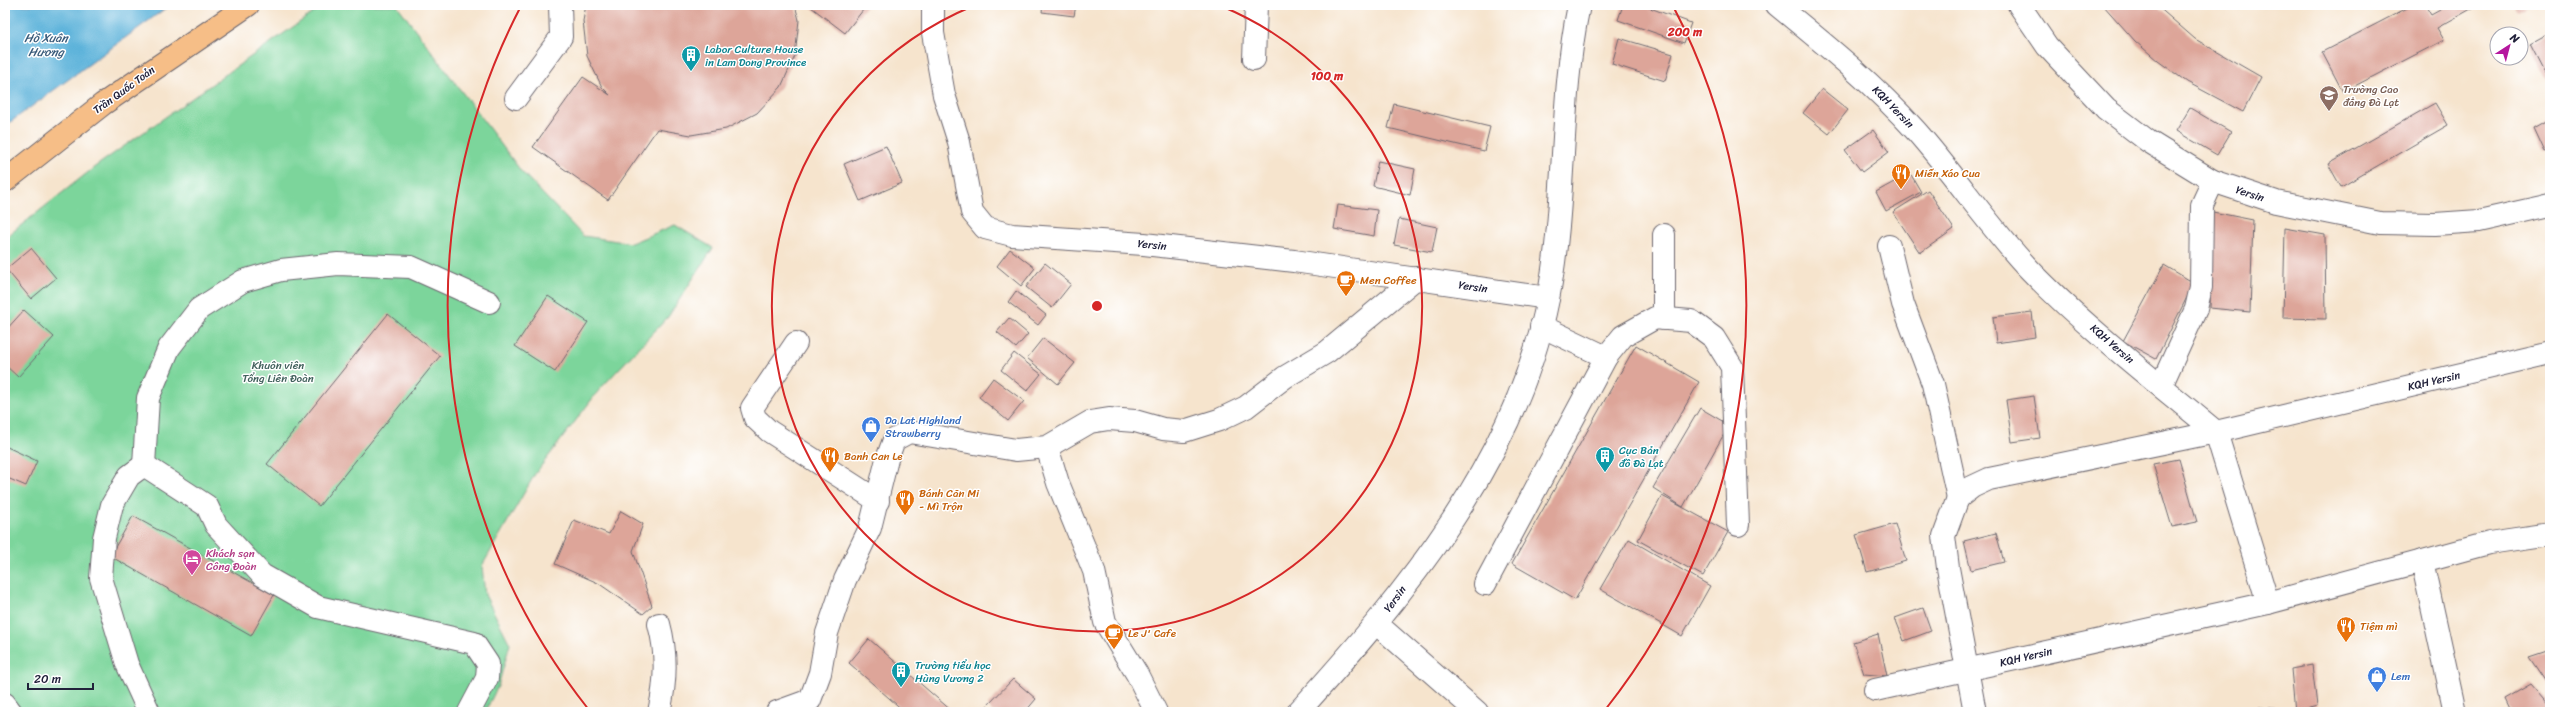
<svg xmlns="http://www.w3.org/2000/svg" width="2555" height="717" viewBox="0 0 2555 717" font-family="Sriracha,sans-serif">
  <rect width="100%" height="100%" fill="#fff"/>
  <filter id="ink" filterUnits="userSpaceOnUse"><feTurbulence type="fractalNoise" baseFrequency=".025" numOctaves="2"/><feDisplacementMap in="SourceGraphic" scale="8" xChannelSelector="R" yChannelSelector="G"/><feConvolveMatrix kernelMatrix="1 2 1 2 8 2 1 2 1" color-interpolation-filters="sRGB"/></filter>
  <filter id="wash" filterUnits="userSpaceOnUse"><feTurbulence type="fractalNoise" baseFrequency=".012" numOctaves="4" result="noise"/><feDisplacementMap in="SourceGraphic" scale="16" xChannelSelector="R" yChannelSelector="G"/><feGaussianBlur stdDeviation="0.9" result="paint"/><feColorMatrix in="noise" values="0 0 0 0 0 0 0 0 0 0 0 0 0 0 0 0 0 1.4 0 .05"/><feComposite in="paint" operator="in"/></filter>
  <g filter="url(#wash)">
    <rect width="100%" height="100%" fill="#f6e4cd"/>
    <polygon fill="#7cd59b" stroke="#4f7c6b" points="324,5 397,5 521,171 583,236 631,243 675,225 713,248 668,317 599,390 535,474 482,566 485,595 510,644 498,686 485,712 5,712 5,238 96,166"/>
    <polygon fill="#5db3da" stroke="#406a8a" points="5,5 170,5 5,126"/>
    <g id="blocks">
      <g fill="#dda599">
        <polygon points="586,5 795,5 799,20 795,56 781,87 757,113 726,129 691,135 657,129 608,200 533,147 583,77 610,95 602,87 587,56 583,21"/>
        <polygon points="813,5 867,5 845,33 811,7"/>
        <polygon points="1043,5 1076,5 1074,16 1042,12"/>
        <polygon points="1623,5 1642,5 1691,23 1684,43 1618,20"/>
        <polygon points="2103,5 2156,5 2195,39 2261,77 2243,112 2187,82 2158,61 2135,41"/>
        <polygon points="2413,5 2425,5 2431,15 2449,5 2478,5 2437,28 2444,40 2343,92 2322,52"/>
        <polygon points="2515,5 2528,5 2518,10"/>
        <polygon points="2550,33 2550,78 2548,79 2530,44"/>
        <polygon points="1619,38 1673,54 1665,81 1612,64"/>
        <polygon points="1822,89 1848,110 1829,134 1803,113"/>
        <polygon points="2435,103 2448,125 2341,187 2328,164"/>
        <polygon points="1394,104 1490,127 1484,151 1388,128"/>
        <polygon points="2190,108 2231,132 2217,155 2176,131"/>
        <polygon points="2550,119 2550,150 2545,152 2534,128"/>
        <polygon points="1873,130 1889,152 1862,172 1845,150"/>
        <polygon points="886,146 902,183 860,201 844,164"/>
        <polygon points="1378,161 1415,169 1410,195 1373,186"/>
        <polygon points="1910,173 1921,192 1886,211 1876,192"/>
        <polygon points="1928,190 1954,229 1920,253 1893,212"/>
        <polygon points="1338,205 1377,210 1374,236 1334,229"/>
        <polygon points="2213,212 2253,220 2250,312 2210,308"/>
        <polygon points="1399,219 1437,227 1432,252 1394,245"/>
        <polygon points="2285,228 2325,235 2326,319 2283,318"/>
        <polygon points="31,248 56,278 31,299 6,269"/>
        <polygon points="1010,249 1035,268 1021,286 997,266"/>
        <polygon points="1045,263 1071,284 1052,308 1026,287"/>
        <polygon points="2164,265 2194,283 2156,359 2123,341"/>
        <polygon points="1016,291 1046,315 1038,325 1008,302"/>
        <polygon points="548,296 588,322 555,372 515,346"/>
        <polygon points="24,310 54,337 18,377 5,365 5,331"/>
        <polygon points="2032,312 2035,337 1996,343 1993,317"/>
        <polygon points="388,314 440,356 319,506 267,464"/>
        <polygon points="1009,318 1028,334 1016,348 997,332"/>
        <polygon points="1043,338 1075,363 1058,384 1027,358"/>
        <polygon points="1636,345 1699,382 1575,600 1512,564"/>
        <polygon points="1014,353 1041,374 1027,391 1001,370"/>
        <polygon points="993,378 1024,401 1008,421 979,397"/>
        <polygon points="2034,396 2040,438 2012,442 2006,400"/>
        <polygon points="1700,408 1729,425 1683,507 1653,488"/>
        <polygon points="5,446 37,461 26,486 5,477"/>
        <polygon points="2179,459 2197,522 2172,527 2153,464"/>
        <polygon points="1662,496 1728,532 1703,576 1638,540"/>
        <polygon points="621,511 643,524 633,551 652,606 643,614 598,583 555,564 574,520 609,534"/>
        <polygon points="133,516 274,595 251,636 110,556"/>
        <polygon points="1895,524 1906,561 1867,572 1856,535"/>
        <polygon points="1996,533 2004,562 1971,570 1964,541"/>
        <polygon points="1629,539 1710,586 1682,636 1600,589"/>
        <polygon points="1923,608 1931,631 1904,641 1895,618"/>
        <polygon points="1878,634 1887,676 1864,674 1853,642"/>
        <polygon points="869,639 953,712 905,712 849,663"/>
        <polygon points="2550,650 2550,688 2529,657"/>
        <polygon points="2312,665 2317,706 2295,712 2291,669"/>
        <polygon points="1013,679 1036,699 1025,712 993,712 987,706"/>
        <polygon points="2531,684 2550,706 2550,711 2511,712 2505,699"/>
        <polygon points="2259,707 2282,709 2282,712 2259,712"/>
      </g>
    </g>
  </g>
  <g filter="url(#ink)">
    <use href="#blocks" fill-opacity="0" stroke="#6c666e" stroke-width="1"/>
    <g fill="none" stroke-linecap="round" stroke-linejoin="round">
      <g stroke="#6c666e" stroke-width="24">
        <g id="minor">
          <polyline points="933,5 933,33 944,95 959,142 972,212 985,228 1012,235 1144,244 1294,261 1548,298"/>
          <path d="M1777,5c49,40 97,79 139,126 40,45 72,95 114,139 55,57 125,111 186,162l334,-79"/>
          <polyline points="2019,5 2047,46 2106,109 2148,141 2213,181 2276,202 2380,223 2435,224 2479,221 2550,205"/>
          <polyline points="1254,59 1256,5"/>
          <polyline points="516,98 561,37 560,5"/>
          <polyline points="1889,246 1903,304 1933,384 1958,498"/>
          <polyline points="1664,319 1664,235"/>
          <polyline points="1541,326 1606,357 1623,336 1655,318 1691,321 1714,338 1732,367 1738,525"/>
          <polyline points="796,343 752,408 755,418 769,431 878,501"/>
          <polyline points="2161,386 2196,309 2201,287 2202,205 2213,181"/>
          <polyline points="1047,447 1058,483 1094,571 1105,622 1137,674 1156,712"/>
          <polyline points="144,465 148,398 169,348 199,309 243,281 281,270 338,264 411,267 489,302"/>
          <polyline points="2422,561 2455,712"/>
          <polyline points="1485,584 1606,357"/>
          <path d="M659,624c8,29 7,59 0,88"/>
          <polyline points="1377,624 1477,712"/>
          <polyline points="1875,690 2268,603 2489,543 2550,534"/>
          <polyline points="5,704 11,712"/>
          <polyline points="149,712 127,664 101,578 104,538 112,505 129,476 144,465 207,506 216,525 262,575 318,607 474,643 488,664 487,678 469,712"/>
          <polyline points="777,712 810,700 820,673 827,633 845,580 870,528 887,459 894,440 909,432 1016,450 1047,447 1090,422 1109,419 1135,421 1163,429 1184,431 1219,420 1246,407 1285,377 1327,352 1416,278"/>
          <path d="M1298,712c108,-119 218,-251 250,-413 19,-97 11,-198 31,-294"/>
          <polyline points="1975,712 1948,568 1944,536 1958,498 1972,487 1989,479 2216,432 2268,603"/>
        </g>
      </g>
      <g stroke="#6c666e" stroke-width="24">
        <polyline id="major" points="5,181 103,104 248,5"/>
      </g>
      <use href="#minor" stroke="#fff" stroke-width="22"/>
      <use href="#major" stroke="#f6be87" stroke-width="22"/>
    </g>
  </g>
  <g fill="none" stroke="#d62828" stroke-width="2">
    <path d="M1221 6A325 325 0 1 1 973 6"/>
    <path d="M589 710A649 649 0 0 1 521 6M1673 6A649 649 0 0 1 1605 710"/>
  </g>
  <defs>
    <g id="building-pin" transform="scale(1)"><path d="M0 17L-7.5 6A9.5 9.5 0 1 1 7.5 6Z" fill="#0f9aa8" stroke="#fff"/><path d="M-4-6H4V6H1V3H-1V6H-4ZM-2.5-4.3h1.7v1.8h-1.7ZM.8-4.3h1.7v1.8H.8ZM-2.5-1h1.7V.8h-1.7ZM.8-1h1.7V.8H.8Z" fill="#fff"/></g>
    <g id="university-pin" transform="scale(1)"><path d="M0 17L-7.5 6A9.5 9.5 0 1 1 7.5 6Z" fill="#8d6e63" stroke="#fff"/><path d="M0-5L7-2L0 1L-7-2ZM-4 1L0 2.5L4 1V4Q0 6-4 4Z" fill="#fff"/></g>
    <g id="restaurant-pin" transform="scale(1)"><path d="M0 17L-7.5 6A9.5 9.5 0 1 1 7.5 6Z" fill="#e8710a" stroke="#fff"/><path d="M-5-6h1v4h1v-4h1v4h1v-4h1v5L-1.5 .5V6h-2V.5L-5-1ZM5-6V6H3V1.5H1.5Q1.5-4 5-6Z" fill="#fff"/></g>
    <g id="cafe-pin" transform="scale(1)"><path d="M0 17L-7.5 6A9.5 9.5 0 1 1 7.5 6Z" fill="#e8710a" stroke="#fff"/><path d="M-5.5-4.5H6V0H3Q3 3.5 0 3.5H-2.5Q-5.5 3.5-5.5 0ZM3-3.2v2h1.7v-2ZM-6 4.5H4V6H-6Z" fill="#fff"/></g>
    <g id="shop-pin" transform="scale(1)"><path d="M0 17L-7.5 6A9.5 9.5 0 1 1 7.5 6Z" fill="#3f7fe0" stroke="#fff"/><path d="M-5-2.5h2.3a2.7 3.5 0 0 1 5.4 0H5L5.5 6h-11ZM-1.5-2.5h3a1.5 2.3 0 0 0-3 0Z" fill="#fff"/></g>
    <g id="hotel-pin" transform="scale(1)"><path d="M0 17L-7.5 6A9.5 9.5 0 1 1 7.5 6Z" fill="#d1479c" stroke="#fff"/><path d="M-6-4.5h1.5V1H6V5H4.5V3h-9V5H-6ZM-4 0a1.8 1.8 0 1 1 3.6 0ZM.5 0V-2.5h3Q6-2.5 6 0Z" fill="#fff"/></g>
  </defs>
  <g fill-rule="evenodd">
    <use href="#building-pin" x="691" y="55"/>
    <use href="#university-pin" x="2329" y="95"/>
    <use href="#restaurant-pin" x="1901" y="173"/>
    <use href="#cafe-pin" x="1346" y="280"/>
    <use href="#shop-pin" x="871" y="426"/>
    <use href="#restaurant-pin" x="830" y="456"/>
    <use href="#building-pin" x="1605" y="456"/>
    <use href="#restaurant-pin" x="905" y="499"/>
    <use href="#hotel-pin" x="192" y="559"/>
    <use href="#restaurant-pin" x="2346" y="626"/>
    <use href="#cafe-pin" x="1114" y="633"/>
    <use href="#building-pin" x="901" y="671"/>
    <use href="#shop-pin" x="2377" y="676"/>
  </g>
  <g text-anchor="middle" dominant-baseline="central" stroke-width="3" stroke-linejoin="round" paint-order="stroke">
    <g font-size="11" fill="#0d838f" stroke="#fff" text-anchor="start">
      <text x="705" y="49">Labor Culture House<tspan x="705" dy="13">in Lam Dong Province</tspan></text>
      <text x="1619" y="450">Cục Bản<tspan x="1619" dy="13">đồ Đà Lạt</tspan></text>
      <text x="915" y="665">Trường tiểu học<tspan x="915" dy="13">Hùng Vương 2</tspan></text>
    </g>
    <g font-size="11" fill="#785e54" stroke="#fff" text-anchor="start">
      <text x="2343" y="89">Trường Cao<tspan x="2343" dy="13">đẳng Đà Lạt</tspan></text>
    </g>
    <g font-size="11" fill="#22223b" stroke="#fff">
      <text transform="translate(124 90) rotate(-36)">Trần Quốc Toản</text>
      <text transform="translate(1893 107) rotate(46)">KQH Yersin</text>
      <text transform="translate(2250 194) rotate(18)">Yersin</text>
      <text transform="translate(1152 245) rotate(6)">Yersin</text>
      <text transform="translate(1473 287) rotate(9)">Yersin</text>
      <text transform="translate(2112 344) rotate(41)">KQH Yersin</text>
      <text transform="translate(2434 381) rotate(-13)">KQH Yersin</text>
      <text transform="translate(1395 599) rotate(-54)">Yersin</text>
      <text transform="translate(2026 657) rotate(-13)">KQH Yersin</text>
    </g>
    <g font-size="11" fill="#c56008" stroke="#fff" text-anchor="start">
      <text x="1915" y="173">Miến Xáo Cua</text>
      <text x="1360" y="280">Men Coffee</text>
      <text x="844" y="456">Banh Can Le</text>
      <text x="919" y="493">Bánh Căn Mi<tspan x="919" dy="13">- Mì Trộn</tspan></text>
      <text x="2360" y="626">Tiệm mì</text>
      <text x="1128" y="633">Le J' Cafe</text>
    </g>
    <g font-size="11" fill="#42615d" stroke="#fff">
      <text x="278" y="365">Khuôn viên<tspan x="278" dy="13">Tổng Liên Đoàn</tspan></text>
    </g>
    <g font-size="11" fill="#366cbe" stroke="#fff" text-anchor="start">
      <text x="885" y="420">Da Lat Highland<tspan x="885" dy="13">Strawberry</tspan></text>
      <text x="2391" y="676">Lem</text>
    </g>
    <g font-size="11" fill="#b23c85" stroke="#fff" text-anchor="start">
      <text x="206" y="553">Khách sạn<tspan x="206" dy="13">Công Đoàn</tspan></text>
    </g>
    <g font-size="12" font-style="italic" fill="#3a5c7b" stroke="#fff">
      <text x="46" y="38">Hồ Xuân<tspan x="46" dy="14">Hương</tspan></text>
    </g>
  </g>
  <circle cx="1097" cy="306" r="6" fill="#d62828" stroke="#fff" stroke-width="2"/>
  <g font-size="12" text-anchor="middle" font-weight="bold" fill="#d62828" stroke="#fff" stroke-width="3" stroke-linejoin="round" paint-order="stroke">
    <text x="1685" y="36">200 m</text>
    <text x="1327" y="80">100 m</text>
  </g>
  <rect width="2555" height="717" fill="none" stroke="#fff" stroke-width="20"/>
  <g transform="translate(2509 46) rotate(36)"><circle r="19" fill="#ffffff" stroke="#a7a7b1"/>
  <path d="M0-3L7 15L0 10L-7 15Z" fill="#b5179e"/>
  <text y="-6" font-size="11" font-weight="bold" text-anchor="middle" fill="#22223b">N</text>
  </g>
  <path d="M28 683v6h65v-6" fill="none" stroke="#22223b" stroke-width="2"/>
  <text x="34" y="683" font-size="12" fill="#22223b" stroke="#ffffff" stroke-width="3" paint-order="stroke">20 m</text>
</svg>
